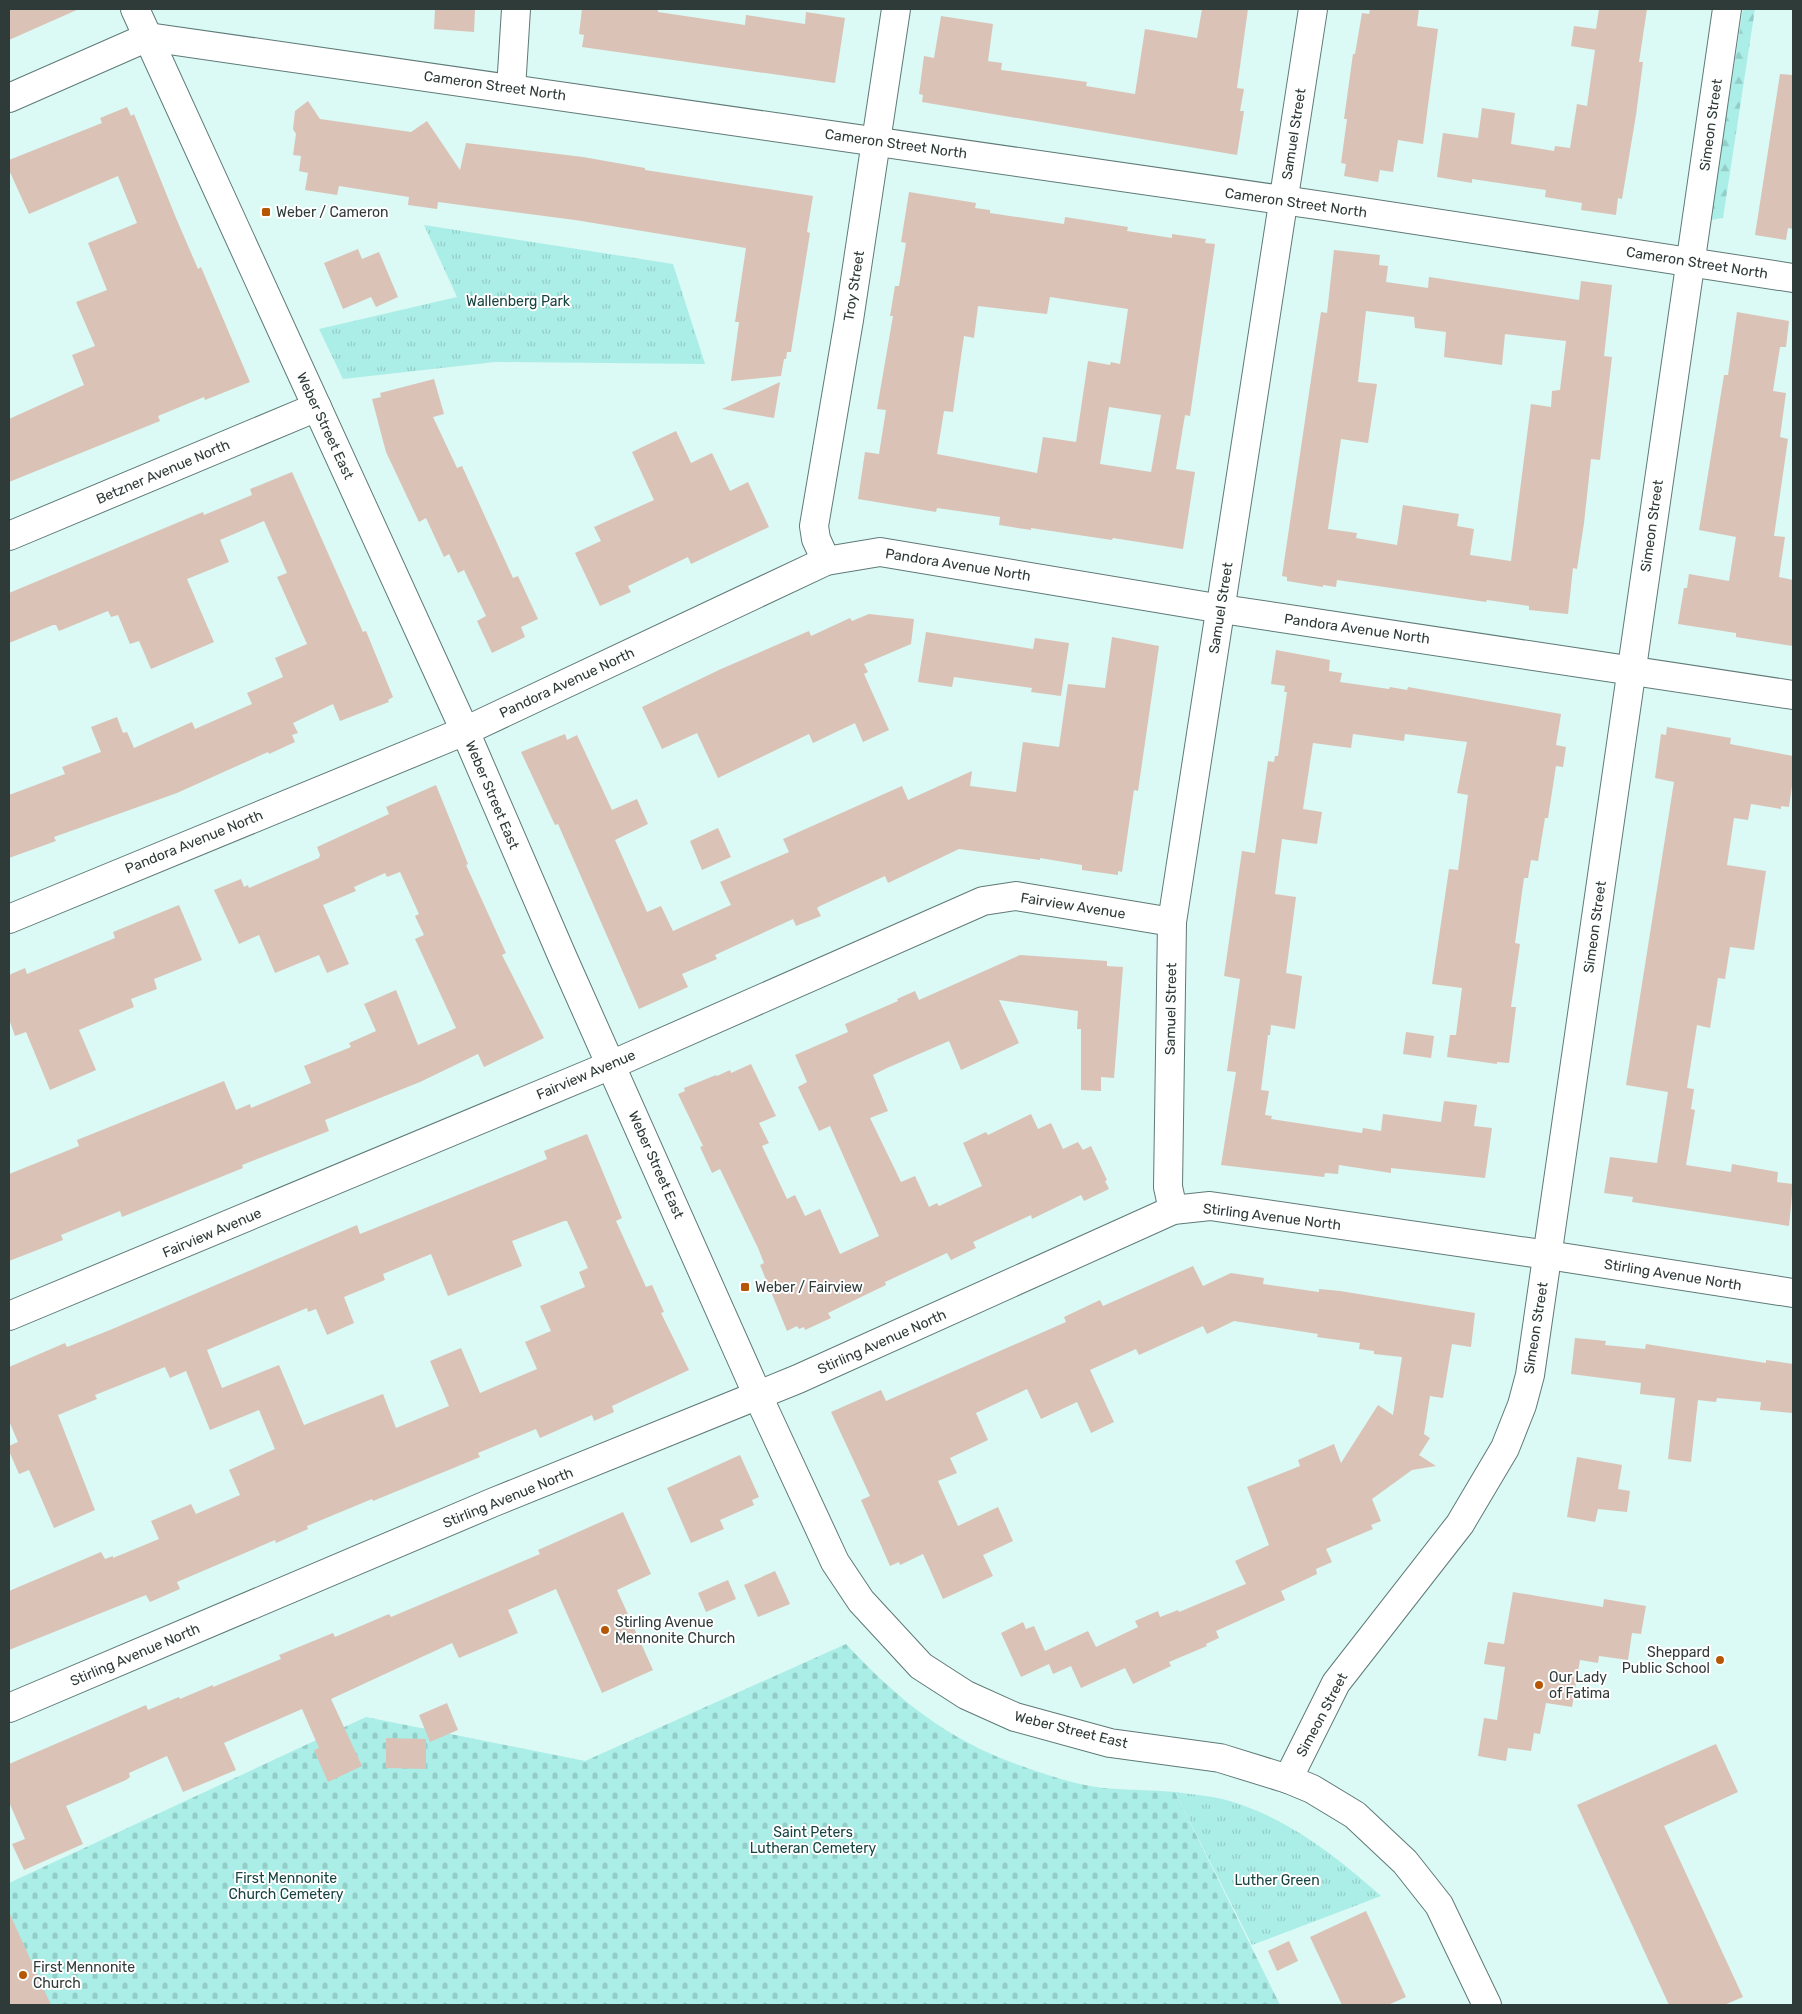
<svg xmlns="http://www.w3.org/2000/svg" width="1802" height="2014" viewBox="0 0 1802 2014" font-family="Rubik,sans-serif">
  <defs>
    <pattern id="forest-firs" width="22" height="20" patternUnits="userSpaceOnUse" patternTransform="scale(1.25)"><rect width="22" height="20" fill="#abeee7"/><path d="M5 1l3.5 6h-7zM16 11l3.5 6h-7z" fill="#93cdc7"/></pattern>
    <pattern id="cemetery-stones" width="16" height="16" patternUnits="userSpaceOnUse" patternTransform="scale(1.25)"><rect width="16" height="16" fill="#abeee7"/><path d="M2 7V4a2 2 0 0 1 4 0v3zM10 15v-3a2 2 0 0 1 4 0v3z" fill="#93cdc7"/></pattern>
    <pattern id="park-tufts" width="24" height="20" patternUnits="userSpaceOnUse" patternTransform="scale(1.25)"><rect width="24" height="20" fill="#abeee7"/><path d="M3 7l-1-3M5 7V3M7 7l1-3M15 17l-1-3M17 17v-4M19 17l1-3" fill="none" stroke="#93cdc7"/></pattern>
  </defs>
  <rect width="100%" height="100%" fill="#dbf9f5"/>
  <polygon fill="url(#forest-firs)" points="1743,9 1755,9 1723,218 1710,220"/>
  <path fill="url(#cemetery-stones)" d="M846,1644c57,61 107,100 187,126 23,8 46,15 70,18 24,2 48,2 72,4l105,213h-1271v-122l357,-166 219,44z"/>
  <g fill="url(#park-tufts)">
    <polygon points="424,225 673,264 705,364 495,362 343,379 319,329 457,297"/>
    <path d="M1175,1792c20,3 42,4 61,11 56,18 102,55 145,93l-129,49z"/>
  </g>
  <g fill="#dac3b6" fill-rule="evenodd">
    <polygon points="9,9 79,9 9,40"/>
    <polygon points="435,9 475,9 474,32 434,29"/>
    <polygon points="582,9 658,9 658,12 745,25 746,15 805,24 806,12 845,18 835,83 582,47 584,35 579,34"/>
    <polygon points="1202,9 1248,9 1237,88 1244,89 1240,111 1244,111 1237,155 922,102 923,95 919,94 924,56 934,58 941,16 993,24 988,61 1002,63 1001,70 1087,82 1086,86 1135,94 1145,29 1197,38"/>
    <polygon points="1370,9 1419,9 1417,26 1438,29 1423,144 1398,140 1393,172 1380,170 1378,182 1344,176 1346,164 1341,163 1347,119 1344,119 1353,54 1355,54 1362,13 1369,14"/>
    <polygon points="1599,9 1647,9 1639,62 1643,62 1636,115 1622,199 1618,198 1616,215 1581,210 1582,203 1545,197 1546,190 1472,179 1472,183 1437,177 1443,133 1478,138 1482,108 1515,113 1511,144 1554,151 1555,146 1570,148 1577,104 1587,106 1595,50 1571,46 1574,26 1596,29"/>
    <polygon points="1780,74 1793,75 1793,229 1788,228 1786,240 1755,235"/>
    <polygon points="308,101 320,119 411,132 427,121 460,170 466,143 583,157 645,168 645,170 813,196 807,232 810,233 791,352 787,352 786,359 784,359 781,376 731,381 739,322 735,322 746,248 575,220 438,202 437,209 408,205 409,197 339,186 337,195 305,190 308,173 299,171 301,156 293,155 296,134 293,129 295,111"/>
    <polygon points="127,107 131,116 134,114 176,218 198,269 201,267 250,382 205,400 204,397 158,416 160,421 9,482 9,419 84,385 72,355 95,346 76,302 107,290 88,243 137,223 118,176 29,214 9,170 9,160 102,123 100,118"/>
    <path d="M909,192l67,11 -1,5 15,2v3l74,11 1,-7 63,10 -1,4 45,7v-4l34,5 -1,4 10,1 -25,172 -5,-1 -9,54 19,3 -12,77 -70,-11 -1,2 -81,-12v2l-32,-5 1,-8 -63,-9 -1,4 -78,-13 7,-47 14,2 7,-44 -9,-1 16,-93h-3l5,-30h4l7,-43 -5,-1zM1050,297l78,12 -8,55 -9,-2 -1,3 -22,-4 -12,81 -33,-5 -6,36 -100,-19 7,-43 9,1 11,-76 10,2 4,-32 69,8zM1109,407l52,8 -10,57 -51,-8z"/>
    <polygon points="358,249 362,259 379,252 398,297 376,307 371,297 343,309 324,263"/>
    <path d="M1334,250l46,5 -1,10 9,1 -2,16 42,6 1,-11 150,23 2,-19 31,4 -8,71 8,1 -12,103 -9,-1 -7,64 -7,46 -4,-1 -5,46 -39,-4v-4l-42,-6 -1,2 -149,-22 -1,7 -13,-2v2l-36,-6v-4l-5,-1 39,-264 6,1zM1366,311l48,6 1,11 31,4 -2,25 58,8 3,-31 61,7 -6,49 -8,1 -1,16 -20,-3 -20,157 -41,-6 4,-26 -17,-3 2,-12 -56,-9 -6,40 -41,-7 1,-5 -29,-4 13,-90 27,4 9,-59 -19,-2z"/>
    <polygon points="1737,312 1789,321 1786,347 1780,347 1773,391 1786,393 1780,437 1788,439 1774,536 1785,537 1779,577 1793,580 1793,646 1736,637 1736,633 1678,624 1684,588 1687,588 1689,574 1729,581 1736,537 1699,530 1724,375 1728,375"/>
    <polygon points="434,379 444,414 433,417 457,468 462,466 513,578 518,576 538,619 521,627 525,637 492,653 477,621 486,616 464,570 458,573 449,554 444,557 426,518 419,522 386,452 372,399 381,397 380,393"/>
    <polygon points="780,382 774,418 722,409"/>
    <polygon points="676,431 691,463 712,453 730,491 748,482 769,527 691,564 688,557 628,586 631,592 600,606 575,553 601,541 594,527 654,500 632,452"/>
    <polygon points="292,472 363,632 366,631 393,697 388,700 389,702 340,721 333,704 293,723 298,733 292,735 295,742 269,754 268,752 177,793 54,837 56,841 9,858 9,795 65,774 62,767 101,752 91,727 117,717 123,733 127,732 134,748 192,722 195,729 252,704 247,693 283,677 275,658 307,644 277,577 287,573 264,521 220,540 229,562 187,579 214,642 151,669 139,641 130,644 118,615 111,617 108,611 59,631 56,625 53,625 9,643 9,593 203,512 204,515 252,495 250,489"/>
    <polygon points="869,614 914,619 911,644 864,664 868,672 864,674 889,730 863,742 855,723 813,743 809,734 718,778 697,733 662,749 642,707 721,669 809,631 811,636 850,618 852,621"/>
    <polygon points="926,632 1033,649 1035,638 1069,643 1061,696 1031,692 1032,688 954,677 952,687 918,682"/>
    <polygon points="1112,637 1159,646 1138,791 1134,790 1122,872 1118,871 1118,875 1082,870 1082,865 1040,858 1040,860 959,849 888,883 885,876 820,906 817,908 821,916 796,926 793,919 715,955 717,959 682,974 688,987 639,1009 558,824 555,825 521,752 565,734 567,740 577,735 612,810 637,799 648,824 615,840 647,912 661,906 673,931 731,905 720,882 789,852 783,839 902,786 908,800 972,771 970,786 1016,792 1023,742 1059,747 1068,684 1105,688"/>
    <polygon points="1276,650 1330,660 1329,671 1342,673 1340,682 1389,689 1390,687 1407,690 1408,687 1561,714 1556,745 1566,747 1563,767 1556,766 1548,818 1545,818 1538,861 1531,860 1528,878 1524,878 1515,943 1520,944 1511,1007 1516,1007 1509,1063 1497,1062 1497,1064 1447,1057 1450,1035 1456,1035 1462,988 1432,984 1449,869 1458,870 1468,795 1457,793 1467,742 1405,734 1404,741 1353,734 1351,748 1313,743 1303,809 1322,812 1317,844 1282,839 1275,894 1296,897 1286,973 1302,976 1295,1029 1271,1025 1270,1035 1268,1035 1261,1090 1269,1091 1265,1115 1272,1116 1271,1119 1362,1133 1363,1128 1381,1131 1383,1114 1441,1122 1444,1101 1477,1105 1474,1126 1492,1128 1485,1178 1391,1168 1391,1173 1339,1165 1338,1174 1325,1173 1324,1177 1221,1165 1236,1072 1227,1071 1240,979 1224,976 1242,851 1255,853 1268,761 1274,762 1275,756 1278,756 1287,692 1284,692 1285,686 1271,684"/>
    <polygon points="1667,727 1731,738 1730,744 1793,756 1793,779 1789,807 1781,806 1781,809 1751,804 1748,820 1734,818 1727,865 1766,871 1754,950 1730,947 1725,979 1718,978 1710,1028 1697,1025 1687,1088 1694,1089 1691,1109 1695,1110 1686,1165 1731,1172 1732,1164 1778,1172 1777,1182 1793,1184 1789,1226 1632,1202 1633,1197 1604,1193 1610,1157 1657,1163 1668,1092 1626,1085 1674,782 1655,778 1661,734 1666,735"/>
    <polygon points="436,785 468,864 466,865 506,953 502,955 544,1038 484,1067 478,1054 420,1082 325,1120 329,1131 242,1165 243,1168 122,1217 120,1211 61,1235 63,1240 9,1261 9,1174 79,1146 77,1140 224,1081 236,1110 250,1104 251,1108 311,1083 304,1066 351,1047 349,1043 376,1031 364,1004 396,990 418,1045 456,1028 415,939 424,935 415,916 419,914 400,872 387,877 385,873 354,887 356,891 323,905 349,964 327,973 319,955 275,973 259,935 239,944 214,890 241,879 244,887 248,885 249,888 319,858 320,855 317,847 389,814 386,807"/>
    <polygon points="718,828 731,857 702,870 690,841"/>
    <polygon points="179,905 202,960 154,979 157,989 131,999 134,1007 79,1030 96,1070 50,1090 26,1032 15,1036 9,1019 9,975 25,968 27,974 115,938 113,932"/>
    <polygon points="1020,955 1107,961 1107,966 1123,967 1114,1078 1101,1077 1101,1091 1081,1090 1081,1029 1077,1029 1078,1011 999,1000 1019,1043 961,1070 949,1041 887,1068 873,1075 888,1111 870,1118 901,1182 915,1176 929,1207 937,1203 939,1206 982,1186 963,1143 986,1132 988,1135 1031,1114 1038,1129 1051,1123 1063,1149 1078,1142 1083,1150 1091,1146 1107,1180 1105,1181 1109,1189 1084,1201 1081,1195 1032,1219 1031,1215 973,1242 976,1248 951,1260 947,1253 885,1282 886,1285 828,1313 831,1318 805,1330 804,1327 799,1329 797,1326 787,1331 760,1265 764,1263 758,1248 720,1169 712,1173 700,1147 703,1146 678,1094 685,1091 684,1088 716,1075 717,1076 730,1070 731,1073 751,1064 776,1116 759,1123 769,1143 762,1146 787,1199 795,1195 805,1216 820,1209 840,1254 879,1236 830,1126 819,1131 798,1087 807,1082 795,1055 848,1032 845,1024 898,1001 897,999 915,991 919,1000"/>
    <polygon points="1406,1032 1434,1036 1431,1058 1403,1054"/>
    <path d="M587,1134l35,84 -6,3 30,66 6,-2 12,27 -3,1 28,57 -77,36 2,6 -20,9 -2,-6 -52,23 -4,-9 -58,24 2,4 -29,12 -78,32 -1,-2 -65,27 1,3 -32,14 -1,-3 -98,42 3,7 -30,13 -4,-7 -137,55v-59l92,-39 4,7 8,-3v2l46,-19 -8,-18 40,-17 5,10 44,-19 -11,-25 46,-21 -16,-39 -49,20 -24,-59 -16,7 -5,-11 -70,28 2,4 -39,16 37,95 -41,18 -25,-58 -10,4 -10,-23v-5l9,-4 -9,-21v-54l56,-24 2,4 43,-17 247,-105 3,9 133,-53 54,-22 -3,-8zM564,1221h3l21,47 -9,4 6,15 -45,19 11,25 -26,11 12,27 -57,24 -19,-45 -31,13 19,45 -53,22 -13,-34 -79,31 -25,-60 -57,23 -15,-38 100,-42 1,4 8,-3 11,26 27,-12 -10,-26 41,-17 -2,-6 48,-20 17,42 74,-30 -10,-25z"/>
    <polygon points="1193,1266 1203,1286 1231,1273 1264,1278 1263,1284 1319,1292 1319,1289 1340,1291 1475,1313 1471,1347 1452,1344 1443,1398 1430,1396 1424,1434 1430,1438 1419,1455 1436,1466 1412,1470 1372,1499 1381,1521 1371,1525 1373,1529 1326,1549 1332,1562 1316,1569 1317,1574 1281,1591 1285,1600 1216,1631 1219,1638 1206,1644 1207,1646 1169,1662 1171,1666 1133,1684 1125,1668 1081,1688 1071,1666 1053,1674 1049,1664 1021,1677 1001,1633 1023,1622 1026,1629 1034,1626 1045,1651 1088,1631 1096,1647 1138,1627 1135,1621 1158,1611 1160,1617 1178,1610 1179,1612 1246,1584 1235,1561 1269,1545 1247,1487 1300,1466 1298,1460 1334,1444 1341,1463 1378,1405 1393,1415 1402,1357 1374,1354 1374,1351 1359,1349 1360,1343 1317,1337 1318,1334 1234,1321 1207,1334 1203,1326 1139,1355 1136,1349 1090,1370 1114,1422 1091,1433 1077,1402 1041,1419 1027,1389 976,1413 988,1440 950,1458 957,1473 938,1481 958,1526 998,1507 1013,1541 983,1555 993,1576 943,1599 923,1554 900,1565 899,1562 890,1566 861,1500 870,1496 831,1412 881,1390 886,1401 1066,1322 1064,1317 1100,1300 1103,1306"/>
    <polygon points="1575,1338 1606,1341 1605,1345 1645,1349 1646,1344 1766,1363 1766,1360 1793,1364 1793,1413 1760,1410 1761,1402 1717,1398 1716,1402 1698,1400 1691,1462 1668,1459 1675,1398 1640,1394 1641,1383 1571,1374"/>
    <polygon points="740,1455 759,1497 752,1500 754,1505 720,1520 724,1529 691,1543 667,1488"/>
    <polygon points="1577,1457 1622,1465 1618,1489 1630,1491 1627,1512 1598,1509 1595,1522 1567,1517"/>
    <polygon points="623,1512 651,1574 617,1590 653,1670 602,1693 556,1589 508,1610 518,1633 459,1658 452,1643 331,1699 362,1766 328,1782 314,1750 319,1748 302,1709 224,1743 236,1770 183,1792 167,1756 129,1773 130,1777 126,1780 66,1806 83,1844 24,1870 12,1844 25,1839 9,1802 9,1764 146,1705 148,1710 179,1697 180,1699 213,1685 213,1687 281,1659 279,1655 333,1633 335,1637 389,1614 391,1617 436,1598 540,1554 538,1550"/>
    <polygon points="775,1571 790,1604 758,1617 744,1585"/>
    <polygon points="728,1580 736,1599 706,1612 698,1593"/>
    <polygon points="1513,1592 1603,1607 1604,1599 1646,1606 1641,1634 1632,1633 1628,1660 1599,1656 1598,1663 1580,1660 1572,1707 1546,1703 1540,1734 1534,1733 1531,1751 1508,1748 1506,1761 1478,1756 1484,1718 1497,1720 1505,1667 1484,1664 1488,1642 1504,1644"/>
    <polygon points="447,1703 458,1730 430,1742 419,1715"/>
    <polygon points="386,1738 426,1739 426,1769 386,1768"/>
    <polygon points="1716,1744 1738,1792 1664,1826 1743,1997 1724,2005 1669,2005 1577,1805"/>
    <polygon points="1366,1911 1406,1997 1388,2005 1342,2005 1310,1937"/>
    <polygon points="9,1912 51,2005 9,2005"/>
    <polygon points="1289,1941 1298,1961 1277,1971 1268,1951"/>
  </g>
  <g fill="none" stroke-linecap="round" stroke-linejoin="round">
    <g stroke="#5f7a77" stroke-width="30">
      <g id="street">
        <polyline points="511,89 516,9"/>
        <polyline points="9,98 148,37 1324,206 1793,278"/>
        <polyline points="9,536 317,407"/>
        <polyline points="826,561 816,539 814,526 849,320 896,9"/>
        <polyline points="9,919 465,731 826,561 880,552 1222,609 1793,695"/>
        <polyline points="1173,1210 1168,1187 1172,922 1313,9"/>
        <polyline points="9,1316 611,1065 983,901 1016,896 1172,922"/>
        <polyline points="9,1708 494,1502 798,1379 1173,1210 1210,1206 1548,1255 1793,1293"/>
        <polyline points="1288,1779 1336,1683 1460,1524 1505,1448 1522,1405 1530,1375 1727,9"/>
      </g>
    </g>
    <g stroke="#5f7a77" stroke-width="30">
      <polyline id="secondary" points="135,9 465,731 563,958 758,1396 835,1562 861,1601 921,1666 966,1695 1015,1717 1110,1743 1220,1758 1288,1779 1312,1789 1355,1815 1405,1862 1439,1905 1487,2005"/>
    </g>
    <use href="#street" stroke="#fff" stroke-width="28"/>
    <use href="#secondary" stroke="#fff" stroke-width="28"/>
  </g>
  <g fill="#b55704" stroke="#fff" stroke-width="2">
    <rect x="261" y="207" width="10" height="10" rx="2.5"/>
    <rect x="740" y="1282" width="10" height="10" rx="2.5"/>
    <circle cx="605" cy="1630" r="5"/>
    <circle cx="1720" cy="1660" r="5"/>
    <circle cx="1539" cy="1685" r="5"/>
    <circle cx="23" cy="1975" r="5"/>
  </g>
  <g text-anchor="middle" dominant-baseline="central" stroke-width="4" stroke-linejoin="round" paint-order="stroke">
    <g font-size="14" fill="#2f3b39" stroke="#fff">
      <text transform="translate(495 86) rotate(8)">Cameron Street North</text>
      <text transform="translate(1711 125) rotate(-82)">Simeon Street</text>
      <text transform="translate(1294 134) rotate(-81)">Samuel Street</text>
      <text transform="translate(896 144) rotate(8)">Cameron Street North</text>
      <text transform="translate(1296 203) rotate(8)">Cameron Street North</text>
      <text transform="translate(1697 263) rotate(9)">Cameron Street North</text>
      <text transform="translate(854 286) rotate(-81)">Troy Street</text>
      <text transform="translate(325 426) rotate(65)">Weber Street East</text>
      <text transform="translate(163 472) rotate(-23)">Betzner Avenue North</text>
      <text transform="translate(1652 526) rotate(-82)">Simeon Street</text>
      <text transform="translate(958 565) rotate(9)">Pandora Avenue North</text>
      <text transform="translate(1221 608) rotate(-81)">Samuel Street</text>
      <text transform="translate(1357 629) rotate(8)">Pandora Avenue North</text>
      <text transform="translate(567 683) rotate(-25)">Pandora Avenue North</text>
      <text transform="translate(492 795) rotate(67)">Weber Street East</text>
      <text transform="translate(194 842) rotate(-22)">Pandora Avenue North</text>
      <text transform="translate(1073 906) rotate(9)">Fairview Avenue</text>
      <text transform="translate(1595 927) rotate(-82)">Simeon Street</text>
      <text transform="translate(1171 1009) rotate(-89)">Samuel Street</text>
      <text transform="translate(586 1075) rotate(-23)">Fairview Avenue</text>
      <text transform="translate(656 1165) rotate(66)">Weber Street East</text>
      <text transform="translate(1272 1217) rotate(7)">Stirling Avenue North</text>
      <text transform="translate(212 1233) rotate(-23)">Fairview Avenue</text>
      <text transform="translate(1673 1275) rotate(9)">Stirling Avenue North</text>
      <text transform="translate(1536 1328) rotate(-81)">Simeon Street</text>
      <text transform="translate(882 1342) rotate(-24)">Stirling Avenue North</text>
      <text transform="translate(508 1498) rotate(-22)">Stirling Avenue North</text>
      <text transform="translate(135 1655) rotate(-23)">Stirling Avenue North</text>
      <text transform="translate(1322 1715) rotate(-62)">Simeon Street</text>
      <text transform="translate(1071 1730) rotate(14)">Weber Street East</text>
    </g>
    <g font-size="14" fill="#2f3b39" stroke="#fff" text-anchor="start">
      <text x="276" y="212">Weber / Cameron</text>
      <text x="755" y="1287">Weber / Fairview</text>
      <text x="615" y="1622">Stirling Avenue<tspan x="615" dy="16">Mennonite Church</tspan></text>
      <text x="1710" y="1652" text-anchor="end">Sheppard<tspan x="1710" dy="16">Public School</tspan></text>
      <text x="1549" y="1677">Our Lady<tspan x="1549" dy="16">of Fatima</tspan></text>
      <text x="33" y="1967">First Mennonite<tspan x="33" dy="16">Church</tspan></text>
    </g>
    <g font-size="14" fill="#164441" stroke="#fff">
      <text x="518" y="301">Wallenberg Park</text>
      <text x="813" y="1832">Saint Peters<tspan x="813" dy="16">Lutheran Cemetery</tspan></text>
      <text x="286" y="1878">First Mennonite<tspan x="286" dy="16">Church Cemetery</tspan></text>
      <text x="1277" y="1880">Luther Green</text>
    </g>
  </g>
  <rect width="1802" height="2014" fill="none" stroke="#2f3b39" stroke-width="20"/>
</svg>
